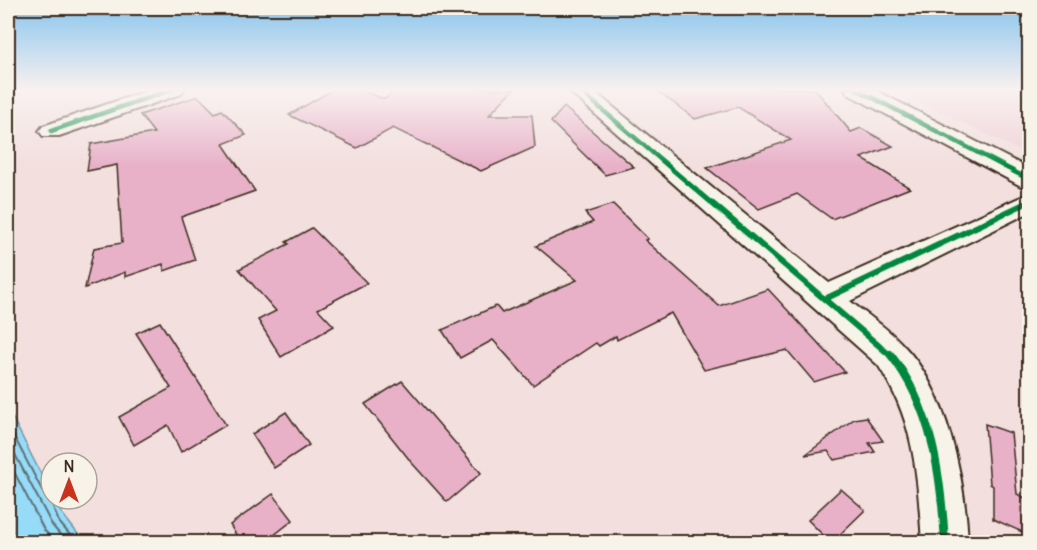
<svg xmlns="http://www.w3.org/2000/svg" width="1037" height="550" viewBox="0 0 1037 550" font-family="Delius,sans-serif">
  <rect width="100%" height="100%" fill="#f2dfde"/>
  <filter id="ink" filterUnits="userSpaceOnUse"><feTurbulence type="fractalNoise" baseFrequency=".0167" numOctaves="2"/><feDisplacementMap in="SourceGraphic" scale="12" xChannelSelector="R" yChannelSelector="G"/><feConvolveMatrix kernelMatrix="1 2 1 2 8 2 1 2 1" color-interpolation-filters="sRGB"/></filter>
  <g filter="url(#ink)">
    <polygon fill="#efd1d7" points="893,89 1029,89 1029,155"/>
    <polygon fill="#96dbf8" stroke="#7294a1" stroke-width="1.5" points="8,409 51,494 51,499 84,542 8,542"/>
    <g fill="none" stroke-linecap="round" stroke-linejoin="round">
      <g stroke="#5f7175" stroke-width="2">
        <polyline points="8,425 43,492 49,497 59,522 76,542"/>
        <polyline points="8,441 52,525 66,542"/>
        <polyline points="8,460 44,530 55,542"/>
      </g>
    </g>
    <g fill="#e8b1c8" stroke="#3b2a1e" stroke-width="1.5">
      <polygon points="334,89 355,89 385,99 396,89 514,89 489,115 532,115 535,147 481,171 393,128 357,148 289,115"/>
      <polygon points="655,89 815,89 851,132 861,128 893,146 861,158 910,188 832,219 797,194 759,209 707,168 791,140 738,107 695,119"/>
      <polygon points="198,96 215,113 222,110 246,135 223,144 255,191 181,217 195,260 164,271 163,264 125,277 125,272 85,288 94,248 122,243 117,165 87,171 91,144 154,133 140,115"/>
      <polygon points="564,107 634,167 605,175 551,122"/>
      <polygon points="613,204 648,239 645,240 719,306 768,289 845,372 814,382 787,350 704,370 671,313 617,340 616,336 599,346 596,343 533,385 493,340 460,358 442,330 496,306 502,313 577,280 536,246 593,222 585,213"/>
      <polygon points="312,228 367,283 318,309 334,326 281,357 258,320 276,311 239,269 289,244 286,242"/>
      <polygon points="160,322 226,425 181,452 168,425 134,445 119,417 171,388 136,333"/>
      <polygon points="402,381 481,473 447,502 412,463 365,404"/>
      <polygon points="286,412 309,445 274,468 252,434"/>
      <polygon points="866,417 883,441 869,443 875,452 834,460 828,451 805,455 854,419"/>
      <polygon points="985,424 1011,433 1017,494 1029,500 1029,535 993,519 993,486 990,484"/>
      <polygon points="841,489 865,510 831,543 808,520"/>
      <polygon points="273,494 293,520 264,543 241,543 230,525"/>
    </g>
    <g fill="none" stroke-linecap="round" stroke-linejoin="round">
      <g stroke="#3b2a1e" stroke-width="4">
        <g id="street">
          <polygon points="152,89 184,89 181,94 59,136 43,136 39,131 43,126"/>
          <path d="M567,89h24l238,194 201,-90v19l-180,89c17,14 38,27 53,44 45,46 62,135 65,197h-46c-5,-66 -6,-119 -44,-177z"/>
          <polygon points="845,89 873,89 1030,169 1030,188 1021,186 848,94"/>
        </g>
      </g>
      <use href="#street" fill="#f7f3e8" fill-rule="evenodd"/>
      <g stroke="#f7f3e8" stroke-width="8">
        <g id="cycleway-far2">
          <polyline points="578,89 715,206"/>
          <polyline points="856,89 1030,180"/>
          <polyline points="51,131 173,89"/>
          <polyline points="1021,206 1030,201"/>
        </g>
      </g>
      <g stroke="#f7f3e8" stroke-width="10">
        <g id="cycleway-far1">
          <polyline points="713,204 891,356"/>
          <polyline points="827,298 1024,204"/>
        </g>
      </g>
      <g stroke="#f7f3e8" stroke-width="11">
        <path id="cycleway" d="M890,354c43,54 51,122 55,188"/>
      </g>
      <use href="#cycleway-far2" stroke="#00873e" stroke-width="4.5"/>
      <use href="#cycleway-far1" stroke="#00873e" stroke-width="6"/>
      <use href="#cycleway" stroke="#00873e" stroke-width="8"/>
    </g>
  </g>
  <linearGradient id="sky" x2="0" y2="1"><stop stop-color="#87c4ee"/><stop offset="0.54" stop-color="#f9f1f0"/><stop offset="1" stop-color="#f9f1f0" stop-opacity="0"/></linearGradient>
  <rect width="1037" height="166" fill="url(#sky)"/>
  <rect width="1037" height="550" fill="none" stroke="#f7f3e8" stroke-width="30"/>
  <rect x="15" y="15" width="1007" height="520" fill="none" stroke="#3b2a1e" stroke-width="2" filter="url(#ink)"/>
  <g transform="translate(69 481)"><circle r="28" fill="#f7f3e8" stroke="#aca397" stroke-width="1.5"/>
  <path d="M0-4.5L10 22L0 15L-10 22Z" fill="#c8321e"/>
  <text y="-9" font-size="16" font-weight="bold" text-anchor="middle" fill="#3b2a1e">N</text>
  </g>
</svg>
